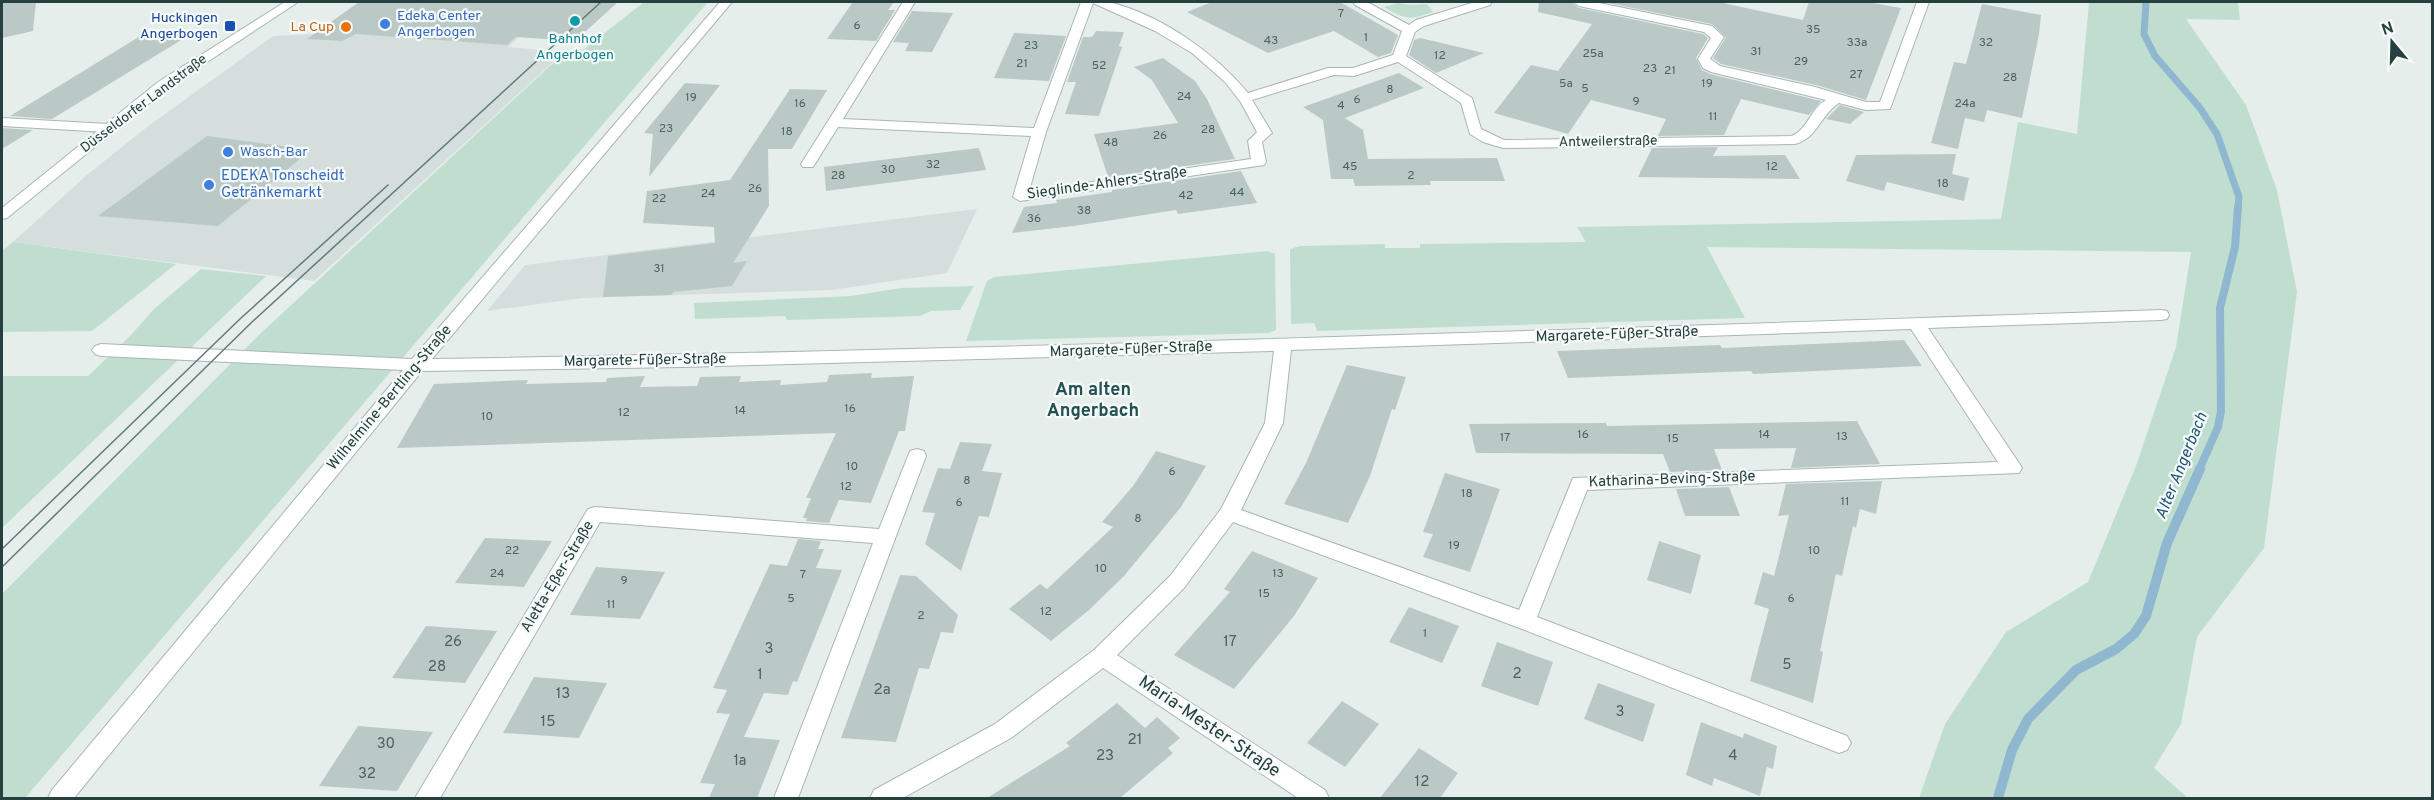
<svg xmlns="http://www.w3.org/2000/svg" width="2434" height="800" viewBox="0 0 2434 800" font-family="Overpass,sans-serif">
  <rect width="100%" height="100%" fill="#e6eeec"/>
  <g fill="#d4dedc">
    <polygon points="368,2 559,2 508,47 564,52 314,281 13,242 87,175 143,130 273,36 315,34"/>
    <polygon points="977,209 947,273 831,290 582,298 487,311 525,265"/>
  </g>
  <g fill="#c0decf">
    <polygon points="644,2 708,2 25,798 2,798 2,594 261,333 563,54 583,50"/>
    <polygon points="2089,2 2238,2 2240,20 2186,19 2246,105 2277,190 2297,292 2264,548 2197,637 2181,724 2154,768 2188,798 1919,798 1945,724 2006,632 2088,582 2136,466 2176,347 2191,252 1707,247 1745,318 1317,331 1314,323 1291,324 1290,249 1300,246 1385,244 1385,248 1420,248 1420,244 1586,242 1577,227 2001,219 2018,122 2077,134"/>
    <path d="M1398,3l13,2 16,-1 6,8c-23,8 -28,8 -49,-5z"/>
    <polygon points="13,242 176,264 92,331 2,332 2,251"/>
    <polygon points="1268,251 1275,254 1276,330 1269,333 966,341 987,281 994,277"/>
    <polygon points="201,269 266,276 2,528 2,376 88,376 131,335 154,309"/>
    <polygon points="974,286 960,310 931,311 920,316 787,320 785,316 695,319 694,303 851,296 901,288"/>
  </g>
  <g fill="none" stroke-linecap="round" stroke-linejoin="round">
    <polyline stroke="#90b7d0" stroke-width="7" points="2146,2 2144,34 2155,56 2200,108 2217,134 2239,197 2238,208"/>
    <polyline stroke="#90b7d0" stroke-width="8" points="2199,470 2218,427 2221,411 2220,308 2235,247 2238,207"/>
    <polyline stroke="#90b7d0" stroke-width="10" points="1998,798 2012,750 2028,719 2076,670 2116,649 2134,634 2146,616 2167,543 2200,469"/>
  </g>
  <g fill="#bbc9c6">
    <polygon points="2,2 36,2 33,31 2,38"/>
    <polygon points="359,2 618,2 575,41 516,37 507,45 356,34 342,41 307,39"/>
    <polygon points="853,2 894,2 888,10 895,10 876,41 827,39"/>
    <polygon points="1212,2 1340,2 1398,35 1391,53 1378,57 1334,31 1268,53 1187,12"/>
    <polygon points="1539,2 1571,2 1579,8 1703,34 1708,38 1696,58 1702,70 1710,74 1821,101 1809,115 1741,99 1724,135 1658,136 1666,119 1591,100 1568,134 1494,113 1531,65 1558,71 1592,24 1538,12"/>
    <polygon points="1603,2 1718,2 1803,20 1809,2 1867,2 1901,8 1866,100 1816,85 1721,64 1713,58 1726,37 1712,24"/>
    <polygon points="1982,4 2041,15 2039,34 2022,118 1987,110 1984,122 1965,118 1958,149 1931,143 1954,62 1966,64"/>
    <polygon points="912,11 953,13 932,52 905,51 909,43 893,42"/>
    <polygon points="1096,31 1124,32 1119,46 1122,47 1099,116 1065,114 1076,82 1067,82 1083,37 1092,37"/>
    <polygon points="1014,33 1066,36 1049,81 994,78"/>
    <polygon points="142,35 183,39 52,119 10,116"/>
    <polygon points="1420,38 1484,53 1436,73 1409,55 1414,40"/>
    <polygon points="1163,58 1195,81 1207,99 1235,159 1108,177 1094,134 1178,123 1152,80 1134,67"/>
    <polygon points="1399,73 1424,88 1345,118 1363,130 1368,159 1497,158 1505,181 1430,181 1431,185 1355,186 1353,179 1331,179 1323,120 1303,107"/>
    <polygon points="685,83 720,85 649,177 653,134 644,133"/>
    <polygon points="790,89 827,90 792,149 768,149 769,206 733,263 747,261 732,286 673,292 672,295 603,297 608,256 715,243 714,227 643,223 647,191 730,180"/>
    <polygon points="1840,105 1864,112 1850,124 1826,119"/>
    <polygon points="2,128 33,130 2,149"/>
    <polygon points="207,136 311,150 218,226 98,216"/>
    <polygon points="1718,147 1713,156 1785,155 1800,179 1638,177 1652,148"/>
    <polygon points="979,148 986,170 826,191 824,167"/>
    <polygon points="1956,154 1952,174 1969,178 1964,201 1887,182 1884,191 1846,181 1856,155"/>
    <polygon points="1241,171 1257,203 1178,214 1176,210 1074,226 1012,233 1024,207 1057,203 1056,200 1112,192 1112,190"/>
    <polygon points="1904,340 1922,366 1753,374 1751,371 1568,378 1557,351 1720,345 1722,348"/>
    <polygon points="1347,365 1406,377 1395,410 1392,409 1370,476 1348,523 1284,504 1306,463"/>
    <polygon points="872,373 871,378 914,376 905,431 899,431 871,503 839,500 829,523 806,521 807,518 803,518 811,498 806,498 836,433 397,448 434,384 528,380 526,384 606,382 607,378 645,376 640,387 697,386 700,377 741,376 739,382 781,380 780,385 827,382 829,375"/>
    <polygon points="1857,421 1880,464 1791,468 1796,448 1714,449 1722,470 1670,472 1663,454 1476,453 1469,424 1606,423 1607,426"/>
    <polygon points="960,442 992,444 982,471 1002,473 989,517 979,516 961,571 925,544 935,513 922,512 938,468 950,469"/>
    <polygon points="1156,451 1206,466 1181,507 1124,576 1089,610 1051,641 1009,609 1040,584 1047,589 1113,527 1102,522 1133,486"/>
    <polygon points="1445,473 1500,489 1470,572 1423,557 1433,534 1423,532"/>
    <polygon points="1882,481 1876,514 1860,509 1856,528 1853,526 1842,576 1836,574 1820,651 1823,652 1813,703 1750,681 1769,609 1754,604 1763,572 1774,576 1789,515 1778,516 1786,484"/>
    <polygon points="1729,487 1740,516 1685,516 1676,489"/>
    <polygon points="485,538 552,541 524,587 455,583"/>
    <polygon points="798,539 821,541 818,549 824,549 816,568 842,570 797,682 793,681 788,695 764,693 744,737 780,740 757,798 709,798 715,784 700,783 730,714 716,713 727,690 713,688 770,564 787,566"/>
    <polygon points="1659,541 1701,555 1691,594 1647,580"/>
    <polygon points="1252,551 1318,578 1294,616 1234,689 1174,655 1230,592 1224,589"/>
    <polygon points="596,567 665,572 640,619 570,615"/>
    <polygon points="900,575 916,576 958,615 953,633 941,632 929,669 919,668 896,742 841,738"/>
    <polygon points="1409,607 1459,626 1442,663 1389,642"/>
    <polygon points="426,626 497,631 465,683 392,678"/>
    <polygon points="1497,642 1553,662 1538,706 1481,686"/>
    <polygon points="534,677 607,683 579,738 503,733"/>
    <polygon points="1598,683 1655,704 1643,742 1584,719"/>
    <polygon points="1342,701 1379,724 1345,767 1307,743"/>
    <polygon points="1117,703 1145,728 1157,717 1180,738 1168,748 1173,753 1120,798 987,798 1070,746 1066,743"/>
    <polygon points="1701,722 1743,738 1744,733 1777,746 1773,769 1767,767 1760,796 1714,778 1712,786 1686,775"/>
    <polygon points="358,726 433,732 397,791 319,786"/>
    <polygon points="1419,748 1458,773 1440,798 1380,798"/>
  </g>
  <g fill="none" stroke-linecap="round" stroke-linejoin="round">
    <g stroke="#a8b6b5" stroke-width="2">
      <g id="minor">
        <path d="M720,2h12l-300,357c576,-9 1153,-30 1729,-49l6,1 2,4 -2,4 -6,1 -233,8 91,135 3,5 -3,5 -432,17 -50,127 310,119 4,7 -4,7 -8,3 -322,-126 -284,-105 -49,66 -67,67 208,135 4,8h-31l-195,-130 -92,70 -108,60h-33l4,-8 121,-66 99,-74 76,-74 51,-67 44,-86 9,-72 -592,16 -260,4 -348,427h-26l4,-8 351,-420 -302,-14 -6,-2 -3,-4 3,-4 6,-2 311,15zM1911,329l87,133 -425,16 -54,132 -278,-100 42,-87 8,-73z"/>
        <path d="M903,2h12l-72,117 191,9 47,-126c9,0 20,-2 28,0 52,13 105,50 139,91l80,-25h25l40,-13 9,-24 -47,-26 -2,-3h14l42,23 7,-5 59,-18h17l-2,3 -66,21 -9,6 -9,24 66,42 9,31 23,11 288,-4c17,-8 18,-27 34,-36l-115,-28 -8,-4 -5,-9 13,-21 -7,-6 -125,-26 -6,-4h21l118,24 12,11 -14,22 10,7 95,21 51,15h14l37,-100h12l-39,107 -24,1 -27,-7c-19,12 -21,35 -44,41l-292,4 -20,-6 -13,-8 -9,-31 -63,-41 -44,14 -20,-1 -82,25 20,33 -10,9 4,20 -2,3 -244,36 -7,-4 18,-61 -193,-9 -25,40h-10l-2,-3zM1093,3l62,28 37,22 33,29 15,19 17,31 -9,9 3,18 -222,32 17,-59z"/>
        <polygon points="2,118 108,124 115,128 108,132 2,126"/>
        <polygon points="917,449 924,451 926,456 798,798 774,798 873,543 600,522 440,798 415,798 588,509 595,507 879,529 908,456 910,451"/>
      </g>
    </g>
    <g stroke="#a4b9b7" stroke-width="2">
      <polygon id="secondary" points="285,2 298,2 168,88 7,218 2,219 2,208 158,82"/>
    </g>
    <use href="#minor" fill="#fff" fill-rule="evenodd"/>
    <use href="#secondary" fill="#fff" fill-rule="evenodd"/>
    <g stroke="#607b7a" stroke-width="1.5">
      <polyline points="2,549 241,318 388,185"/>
      <polyline points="2,567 252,322 601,2"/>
    </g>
  </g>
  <circle fill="#0f9aa8" stroke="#f6faf9" stroke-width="2" cx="575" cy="21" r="6"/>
  <g fill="#3f7fe0" stroke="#f6faf9" stroke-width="2">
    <circle cx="385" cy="24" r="6"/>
    <circle cx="228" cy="152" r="6"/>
    <circle cx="209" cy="185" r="6"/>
  </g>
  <rect fill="#1a4fb4" stroke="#f6faf9" stroke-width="2" x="224" y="20" width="12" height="12" rx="3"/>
  <circle fill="#e8710a" stroke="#f6faf9" stroke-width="2" cx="346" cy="27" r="6"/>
  <g text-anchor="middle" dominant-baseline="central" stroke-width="4.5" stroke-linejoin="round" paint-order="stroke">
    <g font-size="12" fill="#4a6261">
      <text x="1341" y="14">7</text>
      <text x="857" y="26">6</text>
      <text x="1813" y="30">35</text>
      <text x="1366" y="38">1</text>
      <text x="1271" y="41">43</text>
      <text x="1857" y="43">33a</text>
      <text x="1986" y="43">32</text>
      <text x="1031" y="46">23</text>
      <text x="1756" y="52">31</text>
      <text x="1593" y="54">25a</text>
      <text x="1440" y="56">12</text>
      <text x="1801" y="62">29</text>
      <text x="1022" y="64">21</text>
      <text x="1099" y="66">52</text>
      <text x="1650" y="69">23</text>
      <text x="1670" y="71">21</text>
      <text x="1856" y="75">27</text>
      <text x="2010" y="78">28</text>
      <text x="1566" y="84">5a</text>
      <text x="1707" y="84">19</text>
      <text x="1585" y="89">5</text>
      <text x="1390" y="90">8</text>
      <text x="1184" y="97">24</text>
      <text x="691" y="98">19</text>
      <text x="1357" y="100">6</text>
      <text x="1636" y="102">9</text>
      <text x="800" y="104">16</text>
      <text x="1965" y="104">24a</text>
      <text x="1341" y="106">4</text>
      <text x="1713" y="117">11</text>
      <text x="666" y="129">23</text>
      <text x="1208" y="130">28</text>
      <text x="787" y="132">18</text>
      <text x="1160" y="136">26</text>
      <text x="1111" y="143">48</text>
      <text x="933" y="165">32</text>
      <text x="1350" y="167">45</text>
      <text x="1772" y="167">12</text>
      <text x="888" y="170">30</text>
      <text x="838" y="176">28</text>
      <text x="1411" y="176">2</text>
      <text x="1943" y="184">18</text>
      <text x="755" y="189">26</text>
      <text x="1237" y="193">44</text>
      <text x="708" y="194">24</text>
      <text x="1186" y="196">42</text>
      <text x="659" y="199">22</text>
      <text x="1084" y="211">38</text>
      <text x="1034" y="219">36</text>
      <text x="659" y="269">31</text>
      <text x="850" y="409">16</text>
      <text x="740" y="411">14</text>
      <text x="624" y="413">12</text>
      <text x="487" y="417">10</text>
      <text x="1583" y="435">16</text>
      <text x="1764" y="435">14</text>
      <text x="1842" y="437">13</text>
      <text x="1505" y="438">17</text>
      <text x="1673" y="439">15</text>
      <text x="852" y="467">10</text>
      <text x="1172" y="472">6</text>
      <text x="967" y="481">8</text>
      <text x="846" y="487">12</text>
      <text x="1467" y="494">18</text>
      <text x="1845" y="502">11</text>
      <text x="959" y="503">6</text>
      <text x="1138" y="519">8</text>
      <text x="1454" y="546">19</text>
      <text x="512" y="551">22</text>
      <text x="1814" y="551">10</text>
      <text x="1101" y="569">10</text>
      <text x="497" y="574">24</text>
      <text x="1278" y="574">13</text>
      <text x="803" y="575">7</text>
      <text x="624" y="581">9</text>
      <text x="1264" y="594">15</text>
      <text x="791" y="599">5</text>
      <text x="1791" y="599">6</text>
      <text x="611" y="605">11</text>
      <text x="1046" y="612">12</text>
      <text x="921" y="616">2</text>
      <text x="1425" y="634">1</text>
    </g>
    <g font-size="14" fill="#366cbe" stroke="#f6faf9" text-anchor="start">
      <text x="397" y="16">Edeka Center<tspan x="397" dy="16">Angerbogen</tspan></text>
      <text x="240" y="152">Wasch-Bar</text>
    </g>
    <g font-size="14" fill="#164399" stroke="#f6faf9" text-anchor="end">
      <text x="218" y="18">Huckingen<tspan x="218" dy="16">Angerbogen</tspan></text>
    </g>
    <g font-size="14" fill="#c56008" stroke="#f6faf9" text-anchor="end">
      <text x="334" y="27">La Cup</text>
    </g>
    <g font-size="14" fill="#0d838f" stroke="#f6faf9">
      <text x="575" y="39">Bahnhof<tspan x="575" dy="16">Angerbogen</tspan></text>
    </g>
    <g font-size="14" fill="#25403f" stroke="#f6faf9">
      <text transform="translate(144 104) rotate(-37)">Düsseldorfer Landstraße</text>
      <text transform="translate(1608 142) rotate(-1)">Antweilerstraße</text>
    </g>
    <g font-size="15" fill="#366cbe" stroke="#f6faf9" text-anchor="start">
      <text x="221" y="176">EDEKA Tonscheidt<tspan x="221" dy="17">Getränkemarkt</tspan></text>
    </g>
    <g font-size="15" fill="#25403f" stroke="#f6faf9">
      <text transform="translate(1107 184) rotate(-8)">Sieglinde-Ahlers-Straße</text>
      <text transform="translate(1617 335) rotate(-2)">Margarete-Füßer-Straße</text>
      <text transform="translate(1131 350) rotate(-2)">Margarete-Füßer-Straße</text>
      <text transform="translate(645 361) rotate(-1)">Margarete-Füßer-Straße</text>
      <text transform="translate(390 398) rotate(-50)">Wilhelmine-Bertling-Straße</text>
      <text transform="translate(1672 480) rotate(-2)">Katharina-Beving-Straße</text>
      <text transform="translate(558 577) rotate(-59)">Aletta-Eßer-Straße</text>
    </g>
    <g font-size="15" fill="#4a6261">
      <text x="453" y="642">26</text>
      <text x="1230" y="642">17</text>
      <text x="769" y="649">3</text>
      <text x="1787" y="665">5</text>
      <text x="437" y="667">28</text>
      <text x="1517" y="674">2</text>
      <text x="760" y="675">1</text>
      <text x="882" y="690">2a</text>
      <text x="563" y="694">13</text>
      <text x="1620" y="712">3</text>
      <text x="548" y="722">15</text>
      <text x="1135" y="740">21</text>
      <text x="386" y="744">30</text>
      <text x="1105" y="756">23</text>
      <text x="1733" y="756">4</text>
      <text x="740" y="761">1a</text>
      <text x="367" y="774">32</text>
      <text x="1422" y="782">12</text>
    </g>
    <g font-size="16" font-style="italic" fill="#20557a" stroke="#f6faf9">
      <text transform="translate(2182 466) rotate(-68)">Alter Angerbach</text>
    </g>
    <g font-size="18" font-weight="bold" fill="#215152" stroke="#f6faf9">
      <text x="1093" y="390">Am alten<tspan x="1093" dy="21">Angerbach</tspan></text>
    </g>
    <g font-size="18" fill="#25403f" stroke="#f6faf9">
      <text transform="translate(1209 727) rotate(34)">Maria-Mester-Straße</text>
    </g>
  </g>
  <rect width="2434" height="800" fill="none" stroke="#25403f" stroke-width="6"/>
  <g transform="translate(2392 42) rotate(341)" stroke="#f6faf9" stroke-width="4.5" paint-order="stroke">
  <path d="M0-4.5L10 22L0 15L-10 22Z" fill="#25403f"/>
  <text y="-9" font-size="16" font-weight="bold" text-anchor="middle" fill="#25403f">N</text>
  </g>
</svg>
